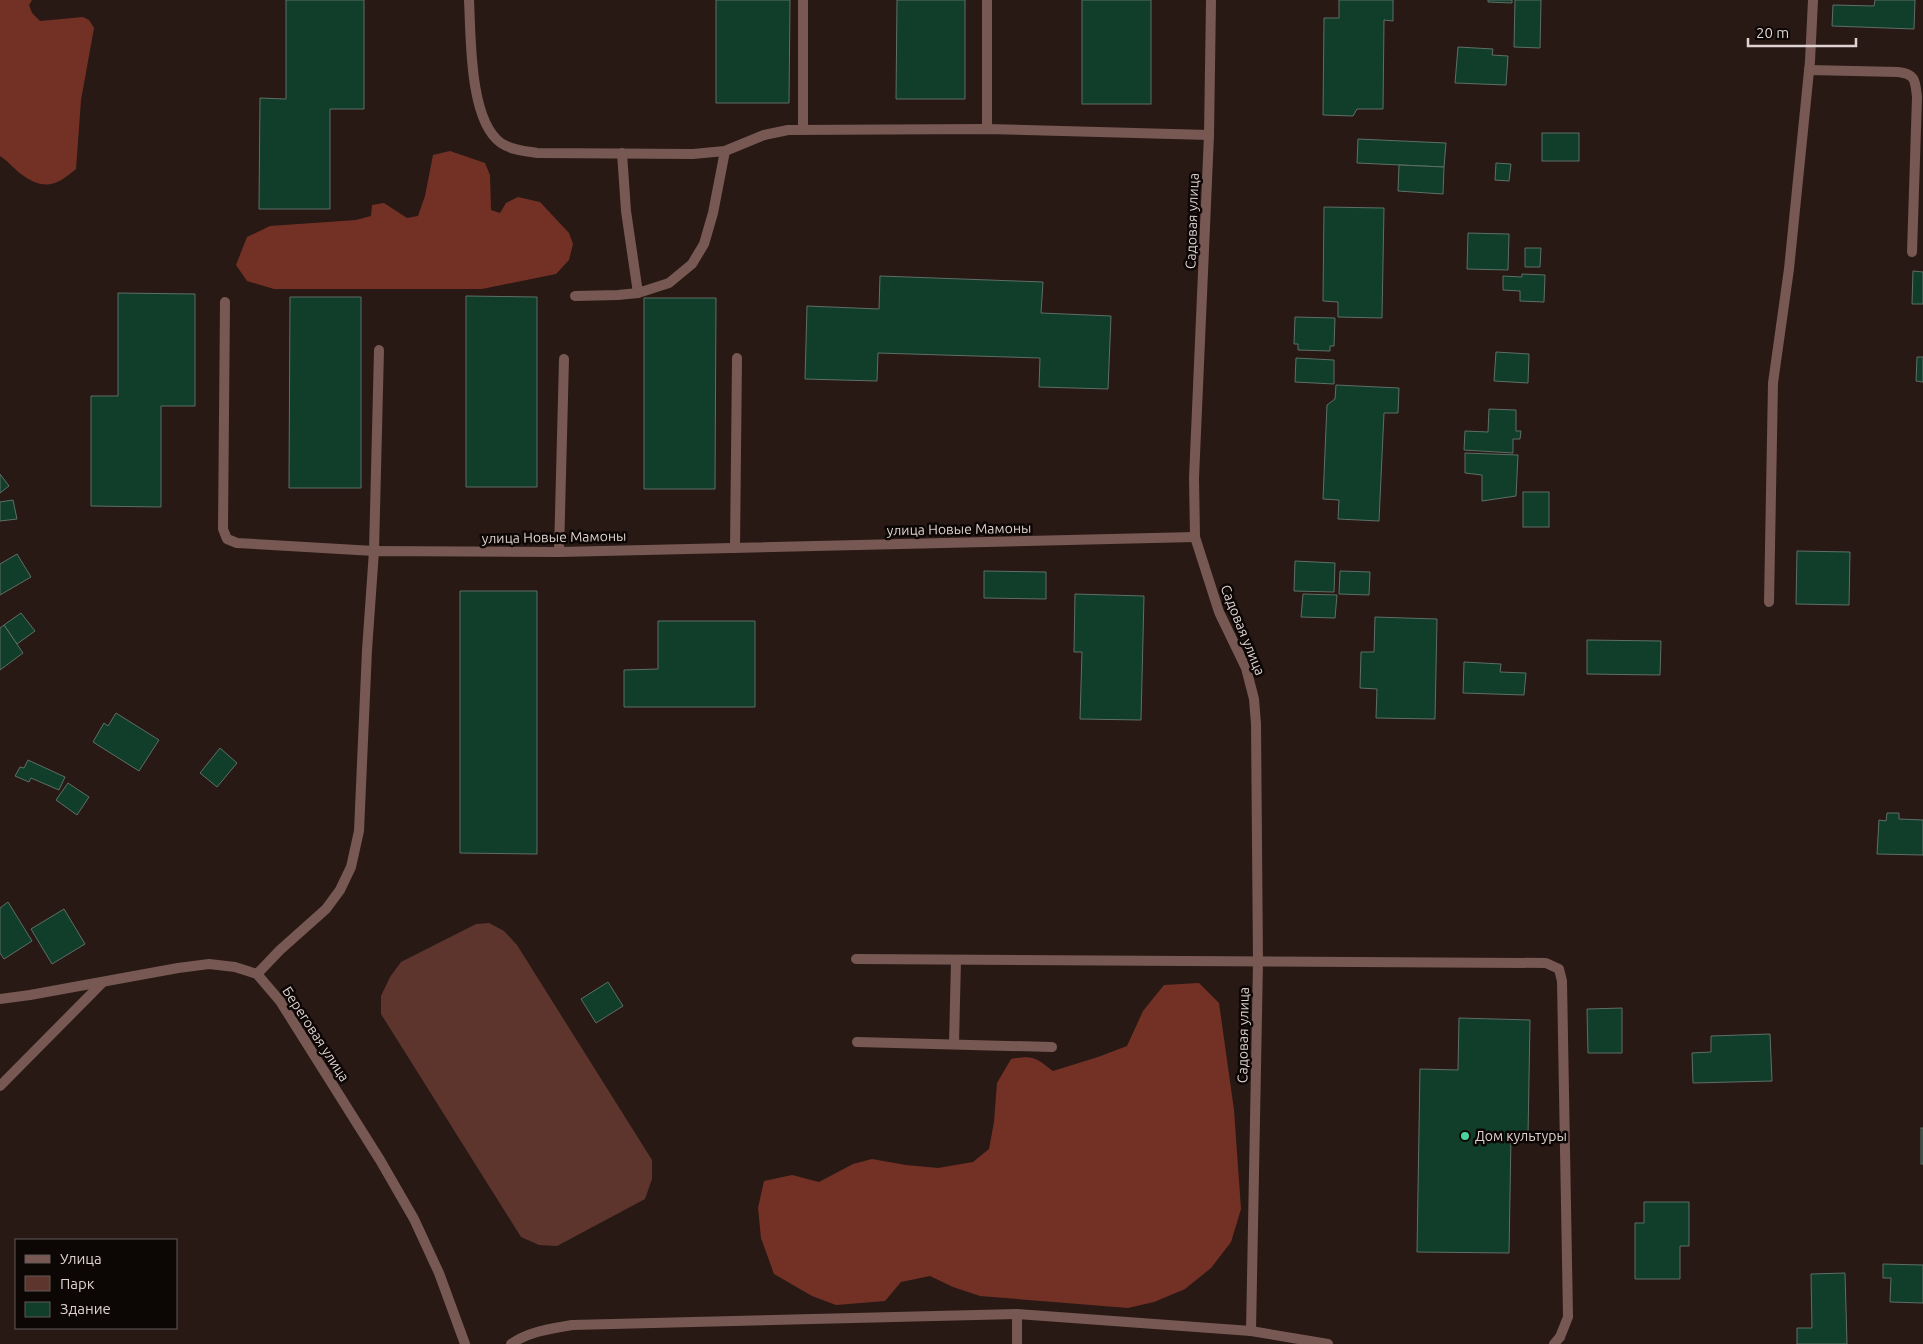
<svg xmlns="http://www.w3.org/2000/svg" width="1923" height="1344" viewBox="0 0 1923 1344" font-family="Ubuntu,sans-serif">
  <rect width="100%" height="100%" fill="#281915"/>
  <polygon fill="#5d352d" points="489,923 504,931 517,945 652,1160 652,1179 645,1199 557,1246 539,1245 521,1237 381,1014 381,996 390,977 401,962 476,924"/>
  <g fill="#733125">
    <path d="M0,0h32l-3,5 3,8 8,8 43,-4 6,3 5,8 -13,72 -5,69c-20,17 -32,22 -55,5 -8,-6 -13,-13 -21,-18z"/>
    <polygon points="450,151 485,163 490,175 491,210 500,213 506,203 518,197 540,202 569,233 573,244 569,260 556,274 482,289 274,289 247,281 236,265 247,237 270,226 356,220 371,216 372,205 384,203 407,218 418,216 425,196 433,155"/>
    <path d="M1199,983l20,20 15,107 7,99 -10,33 -20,26 -26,21 -31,13 -26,6 -148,-12 -27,-9 -23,-11 -29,6 -16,19 -49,4 -24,-9 -38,-22 -13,-36 -3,-30 6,-27 28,-6 27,7 34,-18 19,-5 34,6 32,3 35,-6 16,-13 5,-27 3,-39 14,-24c22,-4 24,-2 42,12l45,-14 29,-11 16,-35 21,-26z"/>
  </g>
  <g fill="#113d2b" stroke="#5d6f66">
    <polygon points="286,0 364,0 364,109 330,109 330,209 259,209 260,98 286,99"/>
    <polygon points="716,0 790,0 789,103 716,103"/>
    <polygon points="897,0 965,0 965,99 896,99"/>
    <rect x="1082" y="0" width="69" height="104"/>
    <polygon points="1339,0 1393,0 1393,21 1384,20 1383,109 1357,109 1353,116 1323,115 1324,18 1339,18"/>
    <polygon points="1488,0 1512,0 1512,3 1488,2"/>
    <polygon points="1515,0 1541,0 1540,48 1514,47"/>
    <polygon points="1875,0 1915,0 1914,29 1832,26 1833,5 1874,6"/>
    <polygon points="1458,47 1493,49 1492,55 1508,56 1506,85 1455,83"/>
    <rect x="1542" y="133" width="37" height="28"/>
    <polygon points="1358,139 1446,143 1444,167 1357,163"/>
    <polygon points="1496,163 1511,164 1509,181 1495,180"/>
    <polygon points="1399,165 1444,167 1443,194 1398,191"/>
    <polygon points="1324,207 1384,208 1382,318 1338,317 1338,302 1323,301"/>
    <polygon points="1468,233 1509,234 1508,270 1467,269"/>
    <polygon points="1525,248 1541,248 1540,267 1525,267"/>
    <polygon points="1913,271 1923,272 1923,304 1912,304"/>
    <polygon points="1522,274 1545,275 1544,302 1520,301 1520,291 1503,290 1503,276 1522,277"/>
    <polygon points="880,276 1043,282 1041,313 1111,316 1108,389 1039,387 1040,358 878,353 877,381 805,379 807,306 879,309"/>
    <polygon points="118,293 195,294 195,406 161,406 161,507 91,506 91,396 118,396"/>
    <polygon points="466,296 537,297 537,487 466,487"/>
    <polygon points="290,297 361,297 361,488 289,488"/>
    <polygon points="644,298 716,298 715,489 644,489"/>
    <polygon points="1295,317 1335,318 1334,346 1330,346 1330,351 1298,350 1298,344 1294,344"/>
    <polygon points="1496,352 1529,354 1528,383 1494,381"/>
    <polygon points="1917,357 1923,357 1923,382 1916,381"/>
    <polygon points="1296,358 1334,360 1334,384 1295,382"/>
    <polygon points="1336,385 1399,388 1398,413 1384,413 1379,521 1338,519 1339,500 1323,499 1327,405 1335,399"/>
    <polygon points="1489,409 1516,410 1516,431 1521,431 1520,439 1513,439 1513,453 1464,450 1465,431 1488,432"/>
    <polygon points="1465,453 1518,455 1516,496 1482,501 1482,475 1465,473"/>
    <polygon points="0,474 9,486 0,493"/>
    <rect x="1523" y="492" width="26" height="35"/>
    <polygon points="13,500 17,519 0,521 0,502"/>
    <polygon points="1797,551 1850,552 1849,605 1796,604"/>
    <polygon points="17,554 31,577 0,595 0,564"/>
    <polygon points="1295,561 1335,563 1334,592 1294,591"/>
    <polygon points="984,571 1046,572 1046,599 984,598"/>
    <polygon points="1340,571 1370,572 1369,595 1339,594"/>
    <polygon points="460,591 537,591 537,854 460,853"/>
    <polygon points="1075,594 1144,596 1141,720 1080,719 1082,652 1074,652"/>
    <polygon points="1303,594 1337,595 1335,618 1301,617"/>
    <polygon points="21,613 35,631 17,644 4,625"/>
    <polygon points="1375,617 1437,619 1435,719 1376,718 1377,689 1360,688 1361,652 1374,652"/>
    <polygon points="658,621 755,621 755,707 624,707 624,670 658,669"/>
    <polygon points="4,625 23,653 0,670 0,628"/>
    <polygon points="1587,640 1661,641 1660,675 1587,674"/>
    <polygon points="1464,662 1501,664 1500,672 1526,673 1524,695 1463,693"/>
    <polygon points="116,713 159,740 139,771 93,742 104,723 108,726"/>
    <polygon points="220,748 237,763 217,787 200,773"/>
    <polygon points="28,760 65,777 59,790 31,778 29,782 15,776 20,767 24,768"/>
    <polygon points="68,783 89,797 77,815 56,800"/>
    <polygon points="1887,813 1899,813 1899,819 1923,820 1923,855 1877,854 1879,820 1886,821"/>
    <polygon points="8,902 32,941 4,959 0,953 0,908"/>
    <polygon points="64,909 85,944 52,964 31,929"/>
    <polygon points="608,982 623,1006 596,1023 581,999"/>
    <polygon points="1622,1008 1622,1053 1588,1053 1587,1009"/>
    <polygon points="1459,1018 1530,1020 1528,1136 1511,1136 1509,1253 1417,1252 1420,1069 1458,1070"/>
    <polygon points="1770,1034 1772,1081 1693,1083 1692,1053 1711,1052 1711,1036"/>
    <rect x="1921" y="1128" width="2" height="36"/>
    <polygon points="1644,1202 1689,1202 1689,1246 1680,1246 1680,1279 1635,1279 1635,1223 1644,1223"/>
    <polygon points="1883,1264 1923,1265 1923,1303 1890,1302 1891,1278 1883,1278"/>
    <polygon points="1845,1273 1847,1344 1797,1344 1797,1328 1812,1328 1811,1274"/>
  </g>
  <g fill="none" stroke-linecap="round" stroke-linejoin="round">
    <g stroke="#785852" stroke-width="10">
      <path d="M469,0c2,36 0,121 32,143 10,7 24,8 36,10l156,1 32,-3 39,-16 24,-5 199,-1 222,6"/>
      <polyline points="803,0 803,130"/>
      <polyline points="987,0 987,129"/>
      <path d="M1809,70l89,2c18,2 17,9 19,25l-5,155"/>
      <polyline points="622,153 626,211 638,293"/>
      <polyline points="575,296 618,295 638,293 669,283 692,264 704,244 713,213 725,151"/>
      <polyline points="225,302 223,529 227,539 237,543 374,551 379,350"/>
      <polyline points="735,548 737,358"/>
      <polyline points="559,552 564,359"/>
      <polyline points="1769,602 1773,383 1789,269 1810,61 1813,0"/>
      <polyline points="856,959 1546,963 1559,969 1562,981 1568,1317 1560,1337"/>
      <polyline points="857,1042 1052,1047"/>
      <polyline points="954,1044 956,960"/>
      <polyline points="0,1086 103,982"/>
      <polyline points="1017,1344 1017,1314"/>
    </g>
    <g stroke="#785852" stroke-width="10">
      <polyline points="1211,0 1209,135 1194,478 1195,537 1219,612 1246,668 1254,699 1256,724 1258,962 1251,1331"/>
      <polyline points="257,974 280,950 326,909 340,890 351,867 359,831 367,650 374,551 559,552 1195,537"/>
      <polyline points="0,999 30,995 178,968 209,964 235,967 257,974 280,1001 380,1160 414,1219 439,1273 465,1344"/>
      <path d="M511,1344c18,-13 40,-15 61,-19l445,-11 234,17 77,13"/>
      <polyline points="1554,1344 1560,1337"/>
    </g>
  </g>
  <circle fill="#48d49d" stroke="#0c0605" stroke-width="2" cx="1465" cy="1136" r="5"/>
  <g text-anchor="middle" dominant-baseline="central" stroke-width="5" stroke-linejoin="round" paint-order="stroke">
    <g font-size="14" fill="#dfd3d1" stroke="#0c0605">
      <text transform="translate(1192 221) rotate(-88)">Садовая улица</text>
      <text transform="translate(959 529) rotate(-1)">улица Новые Мамоны</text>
      <text transform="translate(554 537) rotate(-1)">улица Новые Мамоны</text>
      <text transform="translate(1243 630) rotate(68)">Садовая улица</text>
      <text transform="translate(316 1034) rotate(57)">Береговая улица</text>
      <text transform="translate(1243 1035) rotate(-89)">Садовая улица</text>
    </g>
    <g font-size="14" fill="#dfd3d1" stroke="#0c0605" text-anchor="start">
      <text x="1475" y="1136">Дом культуры</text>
    </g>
  </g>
  <rect x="15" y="1239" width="162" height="90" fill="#0c0605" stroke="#605857"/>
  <rect x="25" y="1255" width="25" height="8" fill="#785852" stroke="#605857"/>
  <text x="60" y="1264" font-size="15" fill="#dfd3d1">Улица</text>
  <rect x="25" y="1276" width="25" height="15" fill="#5d352d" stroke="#605857"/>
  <text x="60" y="1289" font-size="15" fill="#dfd3d1">Парк</text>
  <rect x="25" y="1302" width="25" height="15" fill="#113d2b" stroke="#605857"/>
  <text x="60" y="1314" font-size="15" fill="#dfd3d1">Здание</text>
  <path d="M1748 38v8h108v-8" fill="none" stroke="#dfd3d1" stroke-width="2.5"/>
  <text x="1756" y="38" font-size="15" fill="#dfd3d1" stroke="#0c0605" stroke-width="4" paint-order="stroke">20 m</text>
</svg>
